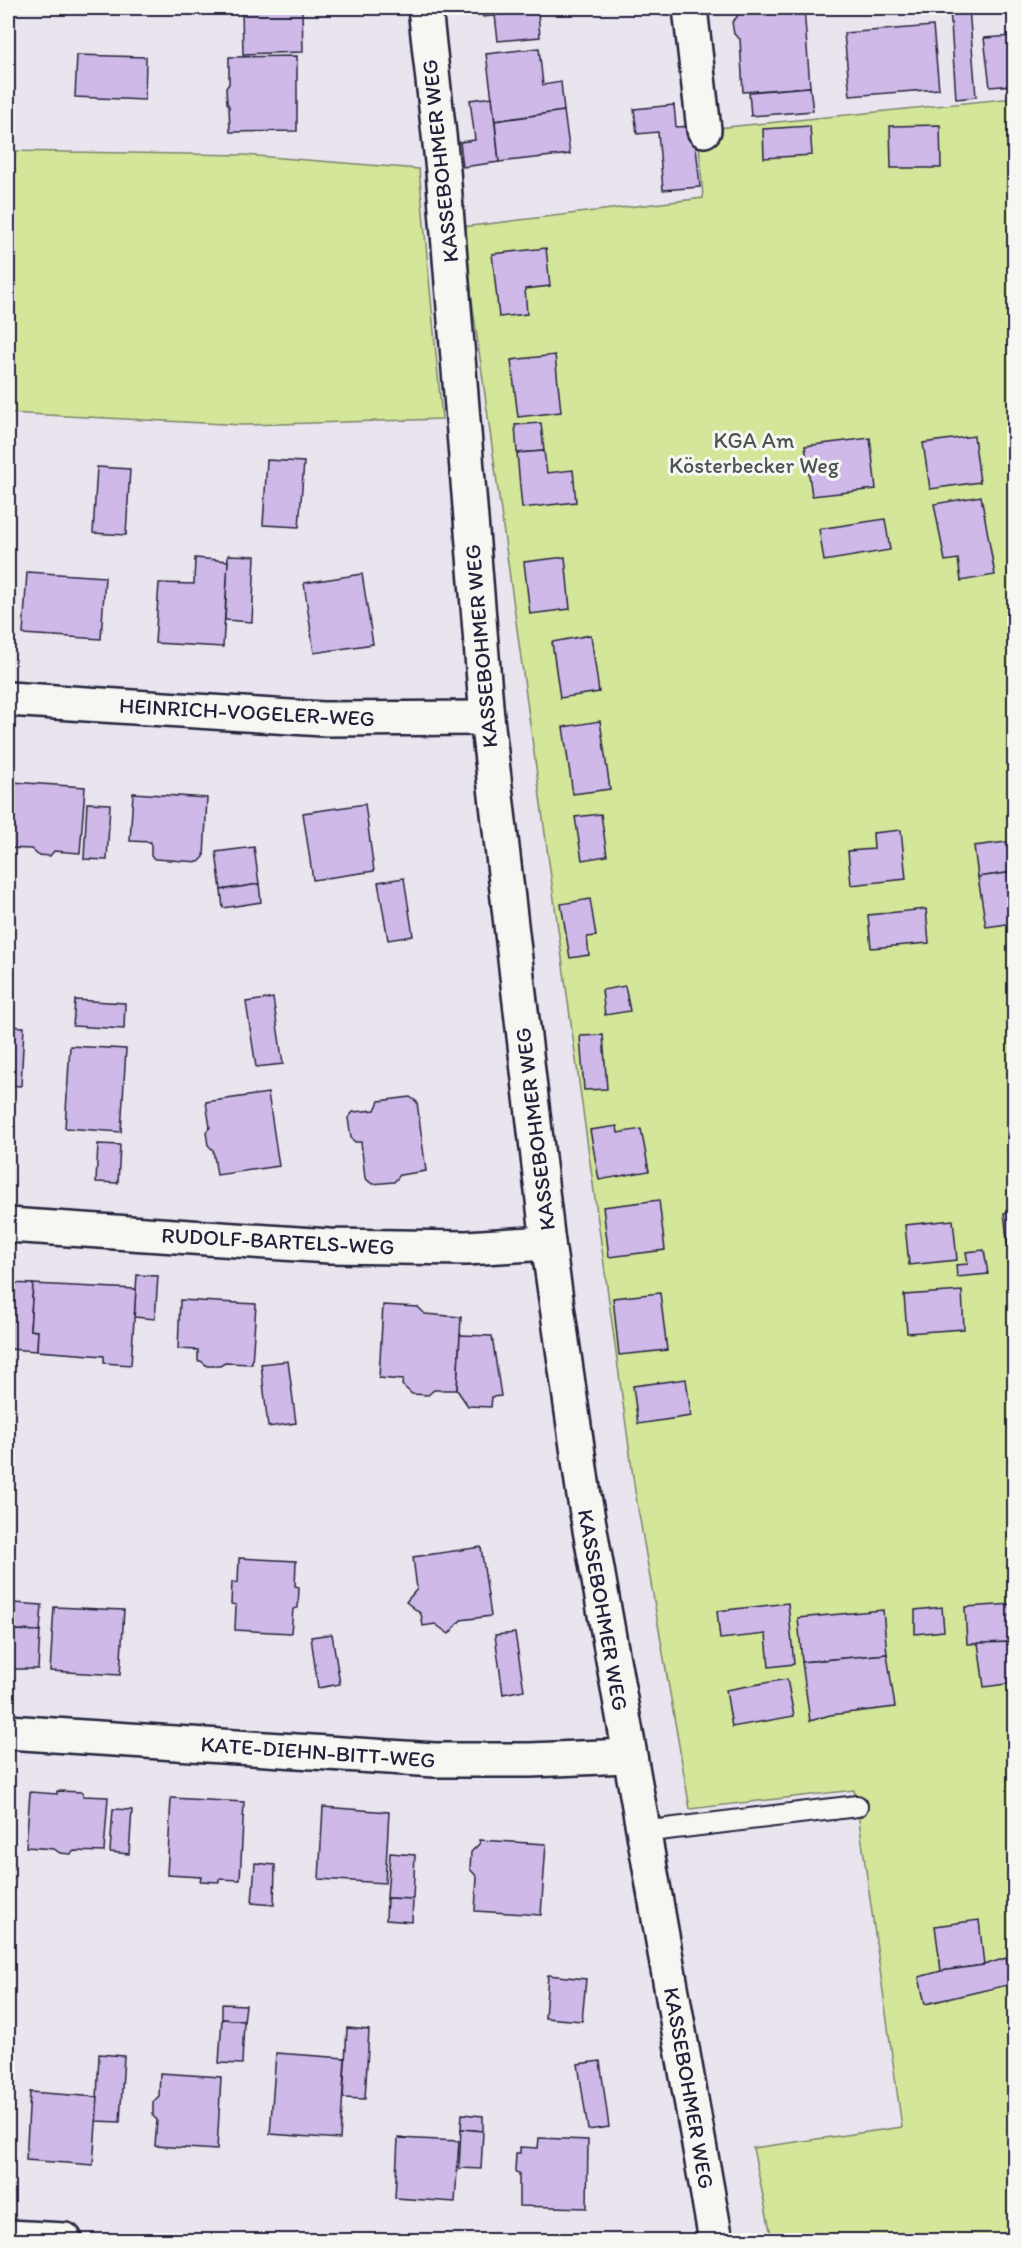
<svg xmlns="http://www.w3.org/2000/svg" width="1022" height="2248" viewBox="0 0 1022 2248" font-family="Itim,sans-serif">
  <rect width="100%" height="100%" fill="#eae4ef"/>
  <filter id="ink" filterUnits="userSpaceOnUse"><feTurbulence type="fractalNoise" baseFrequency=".0167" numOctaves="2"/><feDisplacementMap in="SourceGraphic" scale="12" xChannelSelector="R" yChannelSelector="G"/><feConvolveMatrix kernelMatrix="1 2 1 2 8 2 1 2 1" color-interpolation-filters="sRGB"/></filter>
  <g filter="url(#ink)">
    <g fill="#d3e69a" stroke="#7a846a" stroke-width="1.5">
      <polygon points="1014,98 1014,2240 772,2240 753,2148 902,2127 857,1806 854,1790 690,1809 635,1491 462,227 703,198 698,130"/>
      <polygon points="8,151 245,155 419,169 442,419 243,425 8,413"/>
    </g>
    <g fill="#cfb9e8" stroke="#22223b" stroke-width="1.5">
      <polygon points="242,8 302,8 303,52 243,54"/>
      <polygon points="482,8 537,8 538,12 483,17"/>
      <polygon points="790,8 804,8 810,87 743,92 740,39 734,34 732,22 737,17 737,12"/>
      <polygon points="950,8 969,8 976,97 956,99"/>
      <polygon points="538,12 540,37 498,41 495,15"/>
      <polygon points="933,26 939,89 850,96 844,33"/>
      <polygon points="1014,36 1014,85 990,87 984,38"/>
      <polygon points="539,48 543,85 561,82 564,111 495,121 486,54"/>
      <polygon points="77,55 146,57 145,100 75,97"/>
      <polygon points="297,56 297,131 230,132 229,106 227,103 226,88 229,84 229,57"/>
      <polygon points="810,87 813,111 751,116 749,92"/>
      <polygon points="492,97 499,162 463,167 460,142 475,140 470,100"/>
      <polygon points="674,105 676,127 694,126 700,187 663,190 658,132 637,134 634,109"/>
      <polygon points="564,111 570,154 499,162 495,121"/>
      <polygon points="940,125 941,168 891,168 890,126"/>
      <polygon points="810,126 812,155 764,158 763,129"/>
      <polygon points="546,248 550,286 525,289 527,314 499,317 492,254"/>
      <polygon points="555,355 561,412 518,417 511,360"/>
      <polygon points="541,423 544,451 517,453 515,425"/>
      <polygon points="974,436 980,482 930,489 923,443"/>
      <polygon points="870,438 876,489 812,496 805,446"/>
      <polygon points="544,451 547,473 573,470 576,502 522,508 517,453"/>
      <polygon points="267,460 304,462 299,527 263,525"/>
      <polygon points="97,467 130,469 126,535 93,533"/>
      <polygon points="981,496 995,575 961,581 958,559 945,561 934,504"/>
      <polygon points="885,519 890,550 824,561 819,529"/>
      <polygon points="228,555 255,556 252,622 225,620"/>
      <polygon points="565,557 570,609 530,614 524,562"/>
      <polygon points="195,558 228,561 223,647 155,643 159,583 194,584"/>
      <polygon points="27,572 105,577 101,639 23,634"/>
      <polygon points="362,574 373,644 314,653 304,583"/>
      <polygon points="591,635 599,692 560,698 552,642"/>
      <polygon points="600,721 610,789 573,794 563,727"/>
      <polygon points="12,782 85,787 80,853 54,851 50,856 38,855 31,849 8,848"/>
      <polygon points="133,793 207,798 204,857 199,862 155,859 151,856 151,842 130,841"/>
      <polygon points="87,803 110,804 107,860 84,859"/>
      <polygon points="365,804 374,871 313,880 303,813"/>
      <polygon points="601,814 607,856 582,860 575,817"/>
      <polygon points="901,830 906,879 851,885 848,851 874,849 873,833"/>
      <polygon points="1014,841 1014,872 978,877 974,846"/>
      <polygon points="254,847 259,884 221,890 216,852"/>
      <polygon points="1014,872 1014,923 986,927 978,877"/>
      <polygon points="404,878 413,936 388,940 378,882"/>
      <polygon points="259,884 261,902 223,908 221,890"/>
      <polygon points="590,899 596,936 587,937 589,955 570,958 561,904"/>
      <polygon points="926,909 929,943 871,948 868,915"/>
      <polygon points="625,986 630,1011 605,1015 602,990"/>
      <polygon points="273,998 283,1064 256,1067 246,1002"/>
      <polygon points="75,1000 125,1003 124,1029 73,1026"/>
      <polygon points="8,1026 24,1027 21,1086 8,1085"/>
      <polygon points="603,1035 607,1089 584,1090 580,1036"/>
      <polygon points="70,1046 126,1049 121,1132 65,1128"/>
      <polygon points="268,1093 279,1166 217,1175 213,1150 208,1145 206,1132 210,1127 206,1102"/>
      <polygon points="410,1097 417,1102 426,1171 400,1175 394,1182 372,1184 365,1178 361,1142 355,1142 351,1138 348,1118 353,1112 375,1110 379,1101"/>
      <polygon points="617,1126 618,1133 641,1129 649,1171 599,1180 590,1130"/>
      <polygon points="98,1144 120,1145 118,1183 96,1182"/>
      <polygon points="659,1200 665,1250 609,1257 603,1207"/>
      <polygon points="1014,1212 1014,1254 1009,1255 1004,1213"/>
      <polygon points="953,1220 957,1260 909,1265 905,1225"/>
      <polygon points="984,1250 988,1274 957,1277 956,1265 968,1264 966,1252"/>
      <polygon points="8,1262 11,1262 8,1324"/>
      <polygon points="137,1275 158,1276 155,1319 134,1317"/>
      <polygon points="10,1283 33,1284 30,1330 38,1331 37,1351 8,1349"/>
      <polygon points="33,1284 136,1289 131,1365 104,1363 104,1356 37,1351 38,1331 30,1330"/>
      <polygon points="962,1291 964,1329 907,1333 904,1295"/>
      <polygon points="660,1293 667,1350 619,1355 613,1298"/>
      <polygon points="180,1300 256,1304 252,1364 225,1363 220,1366 207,1366 201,1361 198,1361 198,1350 178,1349"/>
      <polygon points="383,1305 418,1307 425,1314 461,1317 457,1390 434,1390 428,1395 412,1394 402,1385 403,1380 379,1378"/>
      <polygon points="460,1335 492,1336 501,1396 492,1397 491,1407 468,1406 457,1390"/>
      <polygon points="288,1361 296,1423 268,1427 261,1364"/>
      <polygon points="686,1379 691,1416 638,1424 633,1386"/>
      <polygon points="481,1547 491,1616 461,1620 449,1634 435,1624 423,1626 421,1614 406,1602 417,1589 413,1557"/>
      <polygon points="239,1558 296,1561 295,1586 299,1587 298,1608 293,1609 291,1633 235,1630 236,1605 231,1604 232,1582 238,1583"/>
      <polygon points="14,1603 42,1605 40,1631 12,1630"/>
      <polygon points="788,1603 794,1664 769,1667 766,1634 720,1639 717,1611"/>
      <polygon points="1014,1604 1014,1642 967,1644 965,1607"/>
      <polygon points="54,1607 124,1610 120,1675 50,1671"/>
      <polygon points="942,1607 944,1631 915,1634 915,1610"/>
      <polygon points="883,1610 887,1654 802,1662 798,1618"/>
      <polygon points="12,1630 40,1631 38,1669 10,1669"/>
      <polygon points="515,1633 524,1690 503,1694 495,1635"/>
      <polygon points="332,1634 340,1684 318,1688 311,1637"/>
      <polygon points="1014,1642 1014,1683 984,1687 978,1643"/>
      <polygon points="887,1654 895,1707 830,1715 810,1721 802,1662"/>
      <polygon points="787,1679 794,1716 732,1727 726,1690"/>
      <polygon points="57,1791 83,1792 83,1796 108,1797 104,1852 74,1851 71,1854 60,1853 54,1849 26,1847 30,1792 57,1794"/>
      <polygon points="171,1798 244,1802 240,1880 219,1879 219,1882 200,1881 201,1877 167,1875"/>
      <polygon points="323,1807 389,1812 385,1883 319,1879"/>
      <polygon points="113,1809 132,1810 129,1854 110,1852"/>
      <polygon points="479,1840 546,1844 541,1915 475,1911 477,1877 470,1869 471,1852 480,1843"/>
      <polygon points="390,1853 415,1855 413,1899 387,1898"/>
      <polygon points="255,1863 275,1865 274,1905 252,1903"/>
      <polygon points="387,1898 413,1899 412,1922 386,1920"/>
      <polygon points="979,1920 984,1965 941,1971 935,1926"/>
      <polygon points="1006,1958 1012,1984 925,2004 919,1977 941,1971 984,1965"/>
      <polygon points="548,1975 586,1979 582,2021 545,2018"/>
      <polygon points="222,2004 246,2005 244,2021 222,2019"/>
      <polygon points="222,2019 244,2021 242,2064 219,2063"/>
      <polygon points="347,2028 369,2030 365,2099 343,2098"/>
      <polygon points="276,2053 345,2058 340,2139 270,2134"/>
      <polygon points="99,2054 124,2056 120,2122 96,2121"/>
      <polygon points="600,2061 609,2127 588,2130 578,2064"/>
      <polygon points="160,2073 221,2077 217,2150 155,2146 157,2120 153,2116 153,2102 159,2096"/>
      <polygon points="30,2092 98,2097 93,2165 26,2160"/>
      <polygon points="462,2114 483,2116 483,2131 461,2129"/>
      <polygon points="461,2129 483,2131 481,2169 459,2168"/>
      <polygon points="398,2138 459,2141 455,2202 395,2198"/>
      <polygon points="539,2138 588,2140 587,2208 519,2206 519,2173 515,2172 516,2153 520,2153 520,2147 538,2148"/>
      <polygon points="1014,2233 1014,2240 973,2240 972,2239"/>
    </g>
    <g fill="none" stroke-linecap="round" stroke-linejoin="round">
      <g stroke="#22223b" stroke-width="24">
        <polyline id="lane" points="642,1832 857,1806"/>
      </g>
      <g stroke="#22223b" stroke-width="38">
        <g id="street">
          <polyline points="425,8 443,171 487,718 548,1243 584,1496 716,2240"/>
          <polyline points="690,8 704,130"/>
          <polyline points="8,699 323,719 487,718"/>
          <polyline points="8,1225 329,1246 466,1248 548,1243"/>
          <polyline points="8,1732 435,1760 530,1760 628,1756"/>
          <polyline points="8,2237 65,2240"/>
        </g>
      </g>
      <use href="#lane" stroke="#f6f6f2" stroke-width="20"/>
      <use href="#street" stroke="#f6f6f2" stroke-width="33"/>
    </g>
  </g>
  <g text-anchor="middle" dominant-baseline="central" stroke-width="6" stroke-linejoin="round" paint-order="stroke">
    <g font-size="22" fill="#22223b" stroke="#f6f6f2">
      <text transform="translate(440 161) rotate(-96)">KASSEBOHMER WEG</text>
      <text transform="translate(481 646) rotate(-95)">KASSEBOHMER WEG</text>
      <text transform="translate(247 712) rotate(3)">HEINRICH-VOGELER-WEG</text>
      <text transform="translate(535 1129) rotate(-97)">KASSEBOHMER WEG</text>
      <text transform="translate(278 1241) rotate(3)">RUDOLF-BARTELS-WEG</text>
      <text transform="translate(603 1610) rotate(80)">KASSEBOHMER WEG</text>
      <text transform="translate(318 1752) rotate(4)">KATE-DIEHN-BITT-WEG</text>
      <text transform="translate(689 2088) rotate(80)">KASSEBOHMER WEG</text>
    </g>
    <g font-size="22" fill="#4e5353" stroke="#f6f6f2">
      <text x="754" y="440">KGA Am<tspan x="754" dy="25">Kösterbecker Weg</tspan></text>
    </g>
  </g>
  <rect width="1022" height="2248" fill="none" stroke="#f6f6f2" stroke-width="30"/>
  <rect x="15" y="15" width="992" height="2218" fill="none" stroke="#22223b" stroke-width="2" filter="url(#ink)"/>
</svg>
